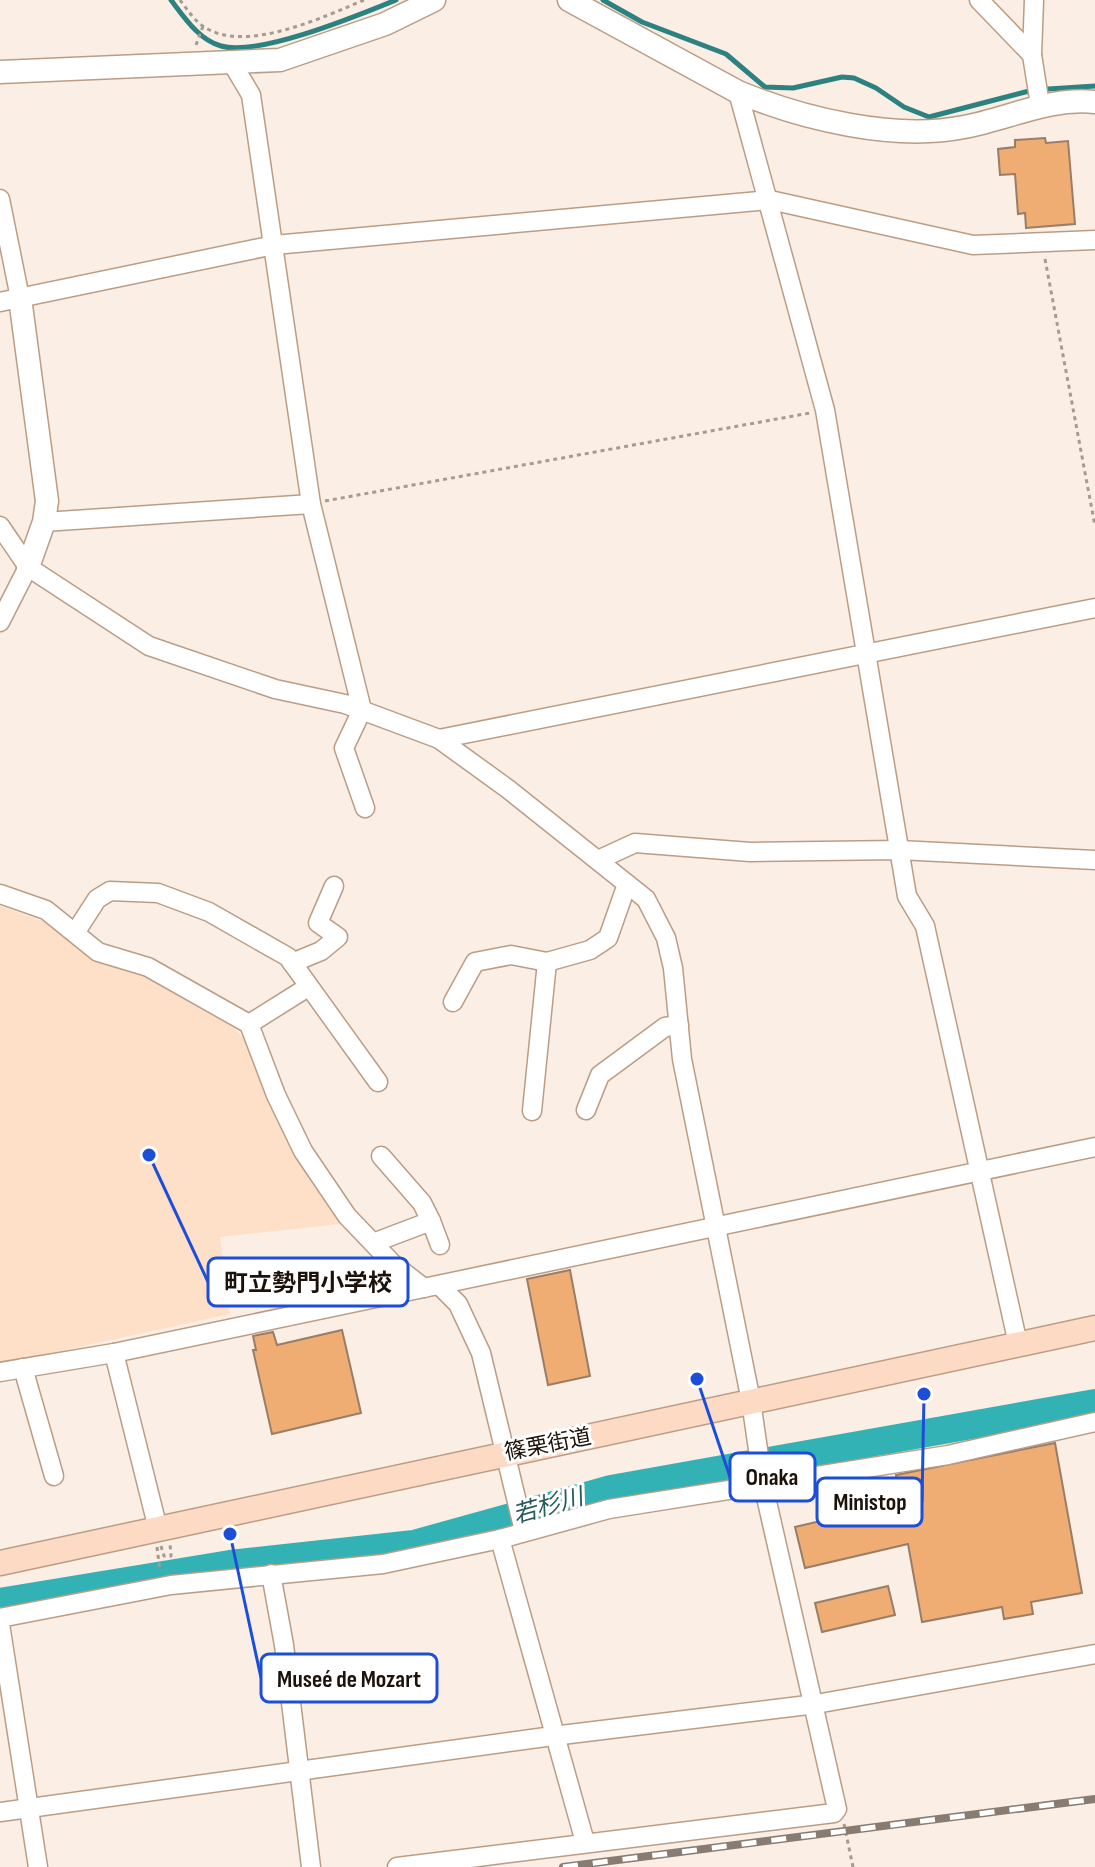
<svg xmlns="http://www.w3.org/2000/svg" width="1095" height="1867" viewBox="0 0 1095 1867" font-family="'Sofia Sans Condensed','Noto Sans JP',sans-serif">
  <rect width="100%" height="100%" fill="#fbeee4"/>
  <polygon fill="#fedfc7" points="0,906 43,921 94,961 136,972 230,1025 246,1040 283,1127 312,1184 340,1224 220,1237 230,1314 0,1364"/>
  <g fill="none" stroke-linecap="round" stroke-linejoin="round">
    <g stroke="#2c8281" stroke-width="5">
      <path d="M171,0c13,17 28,40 50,46 37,11 138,-31 175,-46"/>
      <polyline points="603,0 642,22 726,54 765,87 793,88 842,77 854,78 876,88 904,107 929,117 1033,90 1095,86"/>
    </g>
    <polyline stroke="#32b2b5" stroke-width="28" points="0,1602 230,1564 414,1544 611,1489 1095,1403"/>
  </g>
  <g fill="#efad74" stroke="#997d66" stroke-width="2">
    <polygon points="1045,138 1046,143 1068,141 1075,224 1026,228 1025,213 1018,214 1015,174 1000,175 998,149 1015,147 1015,140"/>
    <polygon points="570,1270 590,1376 548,1385 527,1279"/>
    <polygon points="342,1330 361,1413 272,1434 253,1350 256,1350 253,1336 273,1332 277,1345"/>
    <polygon points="1055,1443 1082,1593 1031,1602 1033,1614 1004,1619 1002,1607 922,1622 908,1544 805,1568 795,1527 901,1502 896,1475"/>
    <polygon points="888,1586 895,1615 822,1632 815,1603"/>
  </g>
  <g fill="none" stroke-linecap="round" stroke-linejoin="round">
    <g stroke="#bb9d85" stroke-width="21">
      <g id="minor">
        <polyline points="979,0 1032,55 1040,105"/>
        <polyline points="1032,55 1034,0"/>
        <polyline points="232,63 251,95 311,504 362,710 344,748 365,808"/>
        <polyline points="738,92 825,410 907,896 925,926 1018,1344"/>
        <polyline points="0,199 20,298"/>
        <polyline points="0,302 274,245 770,200 973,245 1095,240"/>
        <polyline points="44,522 311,504"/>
        <polyline points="0,526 28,567 149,646 275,689 345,704 439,739 508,789 646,899 666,938 673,968 682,1059 751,1401 763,1484 837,1809 834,1813 397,1867"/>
        <polyline points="0,622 28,567"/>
        <polyline points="439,739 1095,608"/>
        <polyline points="598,860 635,843 750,852 899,850 1095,860"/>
        <polyline points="0,894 46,910 98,952 148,967 249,1024 276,1095 303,1151 347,1216 393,1264 424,1288"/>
        <polyline points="75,933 97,899 110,891 158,893 209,912 288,957 378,1082"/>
        <polyline points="292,963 321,951 338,937 318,923 334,886"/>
        <polyline points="453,1002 475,962 511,955 547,962 590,950 608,938 627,884"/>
        <polyline points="249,1024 308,987"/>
        <polyline points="586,1110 600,1075 665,1027 679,1025"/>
        <polyline points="532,1111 547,962"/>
        <polyline points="431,1221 440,1245"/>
        <polyline points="373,1243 431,1221 422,1203 381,1156"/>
        <polyline points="439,1285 458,1304 481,1353 524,1531"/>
        <polyline points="114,1353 158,1529"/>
        <polyline points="23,1368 54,1476"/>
        <polyline points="0,1372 114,1353 1095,1147"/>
        <polyline points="500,1539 585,1842"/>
        <polyline points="271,1574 284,1645 311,1867"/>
        <polyline points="0,1618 171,1585 383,1564 500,1539 609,1509 948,1455 1095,1422"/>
        <polyline points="0,1624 38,1867"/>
        <polyline points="0,1812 553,1736 816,1704 1095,1654"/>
      </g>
    </g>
    <g stroke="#bb9d85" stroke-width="25">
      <g id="tertiary">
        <path d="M569,0l169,92c66,27 156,49 226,35 44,-8 85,-30 131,-25"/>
        <polyline points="0,72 280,60 385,24 434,0"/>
        <polyline points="20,298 47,501 44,522 28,567"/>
      </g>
    </g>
    <g stroke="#bb9d85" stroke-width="27">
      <polyline id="secondary" points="0,1563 1095,1328"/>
    </g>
    <g stroke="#a79a91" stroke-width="3" stroke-dasharray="4 4" stroke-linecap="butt">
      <path d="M180,0c7,9 15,22 26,28 41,25 118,-11 158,-28"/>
      <polyline points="196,45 203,26"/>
      <polyline points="1045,259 1095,526"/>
      <polyline points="325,501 810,413"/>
      <polyline points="161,1546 164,1556 171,1556 170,1544"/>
      <polyline points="157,1547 160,1571"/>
      <polyline points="844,1824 853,1867"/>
    </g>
    <use href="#minor" stroke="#fff" stroke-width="18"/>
    <use href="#tertiary" stroke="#fff" stroke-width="22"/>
    <use href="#secondary" stroke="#fddac3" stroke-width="24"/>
    <g stroke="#877b72" stroke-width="8">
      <polyline id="rail" points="563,1867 1095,1799"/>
    </g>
    <use href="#rail" stroke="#fff" stroke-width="5" stroke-dasharray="15" stroke-linecap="butt"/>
  </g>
  <g text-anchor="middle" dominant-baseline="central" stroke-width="6" stroke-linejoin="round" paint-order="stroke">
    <g font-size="22" fill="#1d1209" stroke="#fff">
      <text transform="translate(548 1445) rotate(-11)">篠栗街道</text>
    </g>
    <g font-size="24" font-style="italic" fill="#275a5b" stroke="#fff">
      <text transform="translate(548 1506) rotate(-16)">若杉川</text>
    </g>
  </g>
  <path fill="none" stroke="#1d4ed8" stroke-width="3" d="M149 1155L208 1282M697 1379L730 1477M924 1394L922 1502M230 1534L261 1678"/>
  <g fill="#1d4ed8" stroke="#fff" stroke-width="3">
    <circle cx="149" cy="1155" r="8"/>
    <circle cx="697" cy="1379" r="8"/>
    <circle cx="924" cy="1394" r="8"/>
    <circle cx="230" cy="1534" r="8"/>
  </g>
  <g fill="#fff" stroke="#1d4ed8" stroke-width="3">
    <rect x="208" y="1258" width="200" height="48" rx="8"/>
    <rect x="730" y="1453" width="85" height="48" rx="8"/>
    <rect x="817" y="1478" width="105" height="48" rx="8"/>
    <rect x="261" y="1654" width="176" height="48" rx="8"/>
  </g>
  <g font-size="24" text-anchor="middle" font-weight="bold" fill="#1d1209">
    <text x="308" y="1291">町立勢門小学校</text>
    <text x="772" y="1485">Onaka</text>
    <text x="870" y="1510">Ministop</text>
    <text x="349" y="1687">Museé de Mozart</text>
  </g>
</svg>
